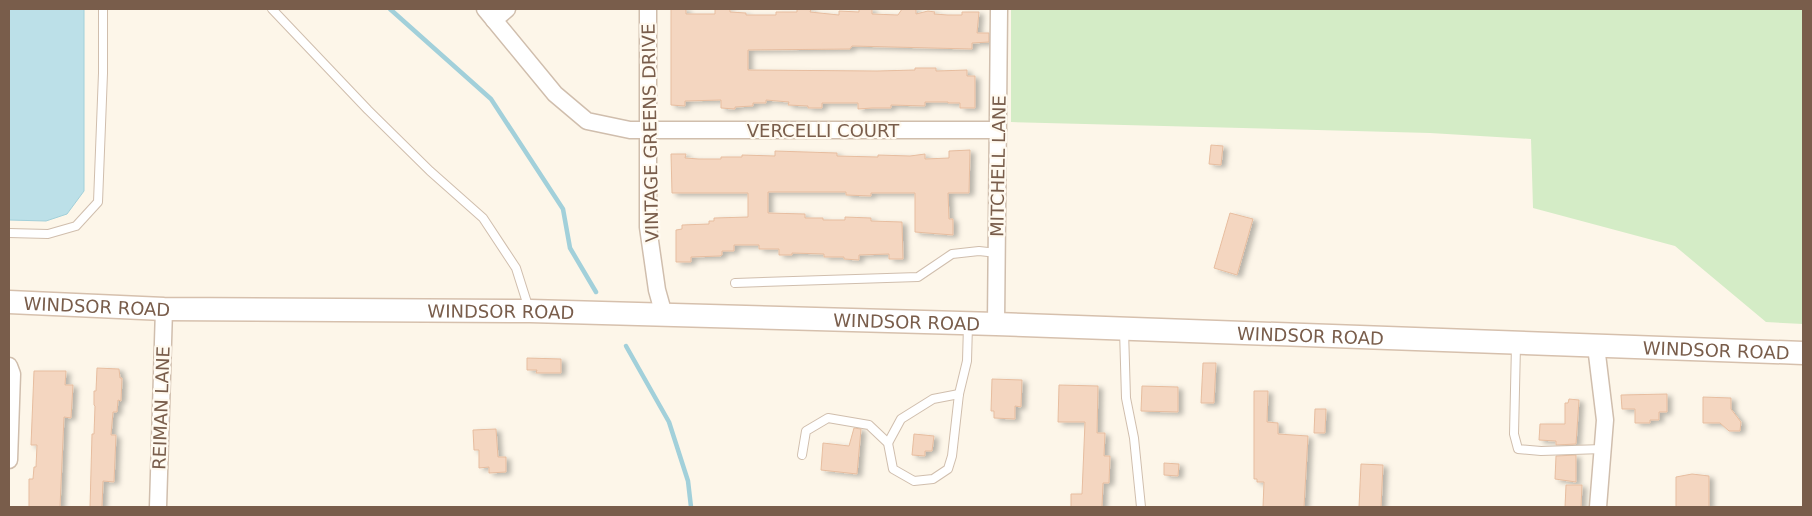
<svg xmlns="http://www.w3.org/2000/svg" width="1812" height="516" viewBox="0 0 1812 516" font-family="'DejaVu Sans',sans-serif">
  <defs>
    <filter id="shadow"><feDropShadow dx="4.5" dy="2.5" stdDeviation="2.5" flood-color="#0004"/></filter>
  </defs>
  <rect width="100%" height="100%" fill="#fdf6e9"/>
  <polygon fill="#d4ecc6" points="1011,9 1803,9 1803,324 1766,322 1675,246 1533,208 1531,139 1430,133 1011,122"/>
  <polygon fill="#bce0e8" stroke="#a2d0da" points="9,9 84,9 84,191 67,214 46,221 9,220"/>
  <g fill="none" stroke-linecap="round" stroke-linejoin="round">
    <g stroke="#a2d0da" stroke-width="4.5">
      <polyline points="390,9 491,99 563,209 570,248 596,292"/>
      <polyline points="626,346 669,422 688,481 691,507"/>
    </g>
  </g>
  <g fill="#f4d6c0" stroke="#e7bd9f" filter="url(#shadow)">
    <polygon points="671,9 686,9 686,14 715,14 715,9 730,9 730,12 746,13 746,15 776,15 776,12 797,12 797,9 811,9 810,12 839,15 839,11 859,12 859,9 872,9 872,14 898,15 902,9 916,9 916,14 928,11 935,12 934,14 948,15 962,15 962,12 979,12 977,33 989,33 989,42 972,43 972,49 852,46 850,49 748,50 748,70 877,71 915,70 915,68 936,68 936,71 967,70 967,76 975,76 975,108 960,108 960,103 948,103 948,102 925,102 925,106 891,105 891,108 872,108 858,109 858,103 822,103 822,108 808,108 808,106 788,105 789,102 766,100 766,103 753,103 753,106 735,107 735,109 721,108 721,100 685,101 685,106 671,105"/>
    <polygon points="1211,145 1223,146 1221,165 1209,164"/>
    <polygon points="970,150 969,193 948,193 949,219 953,219 953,235 915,232 915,193 871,193 871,196 846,195 846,192 768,192 768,213 805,214 805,218 823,218 823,220 845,220 845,217 871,218 871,221 902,222 903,259 889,259 889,254 859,255 859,260 844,259 844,257 824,257 824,254 792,253 792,255 779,255 779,249 759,249 759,245 734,245 734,251 722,251 722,255 720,256 691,257 691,262 676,262 676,230 682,229 682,225 709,224 709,221 714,221 714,218 748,217 748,193 672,193 671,154 686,154 685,158 699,159 721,159 721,157 742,157 742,155 775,156 775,151 837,153 837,156 878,157 878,155 910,156 925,154 925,159 949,158 949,151"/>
    <polygon points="1230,213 1253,219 1237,275 1214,268"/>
    <polygon points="527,358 561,359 561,373 536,373 537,370 527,370"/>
    <polygon points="1203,363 1216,363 1214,403 1201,403"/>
    <polygon points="97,368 119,369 120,378 122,378 121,401 118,400 117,412 113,412 111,435 116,435 114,482 103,481 102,507 90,507 92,434 94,434 95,406 94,405 94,391 96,391"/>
    <polygon points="34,371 66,371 65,385 73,385 71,418 64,417 60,507 29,507 29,479 33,479 34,467 36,467 37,445 31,445"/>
    <polygon points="992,379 1022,380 1021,407 1015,406 1015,419 994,418 994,411 991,411"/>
    <polygon points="1059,385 1098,386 1097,433 1105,433 1104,456 1110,456 1109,483 1103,483 1102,507 1071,507 1071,494 1082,494 1085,422 1058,422"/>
    <polygon points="1142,386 1178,387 1178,412 1141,411"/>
    <polygon points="1254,391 1268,391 1267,422 1278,423 1278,434 1308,436 1304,507 1263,507 1264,482 1257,482 1257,479 1254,479"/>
    <polygon points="1667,394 1667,412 1659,412 1659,420 1650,420 1650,423 1635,423 1635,409 1622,409 1621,395"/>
    <polygon points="1703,397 1731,398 1731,409 1741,422 1740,431 1729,431 1720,423 1703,423"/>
    <polygon points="1569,399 1579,400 1576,444 1556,445 1556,441 1539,440 1540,424 1565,424 1565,403 1568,403"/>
    <polygon points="1315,409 1326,409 1325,433 1314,433"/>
    <polygon points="854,428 861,429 857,474 821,470 823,443 849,446"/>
    <polygon points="496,429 498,457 506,457 506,472 489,473 489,467 479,468 479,450 474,450 473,430"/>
    <polygon points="914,434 934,436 932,451 925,451 925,456 912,455"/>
    <polygon points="1576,455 1576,482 1555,479 1556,456"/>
    <polygon points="1164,463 1179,464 1178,476 1164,475"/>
    <polygon points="1361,464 1383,465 1381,507 1359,507"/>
    <polygon points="1692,474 1709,476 1709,507 1676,507 1676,477"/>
    <polygon points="1566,485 1582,485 1581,507 1565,507"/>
  </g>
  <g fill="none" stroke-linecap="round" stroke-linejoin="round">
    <g stroke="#d0bead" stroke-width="10">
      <g id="service">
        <polyline points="272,9 368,110 430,171 483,218 516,268 529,309"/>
        <polyline points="9,233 48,234 76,226 98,202 103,73 103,9"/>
        <polyline points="735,283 918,277 952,254 979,251 997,253"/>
        <polyline points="1124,330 1126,398 1134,438 1141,507"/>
        <polyline points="1516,345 1514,434 1518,449 1541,451 1603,449"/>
        <polyline points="888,443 901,419 933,399 959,394"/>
        <polyline points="802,455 806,431 828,418 869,425 888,443 893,469 914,481 933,479 948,469 952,456 959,394 967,361 968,325"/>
      </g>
    </g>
    <g stroke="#d0bead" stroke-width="19">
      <g id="minor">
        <polyline points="485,9 555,94 587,121 630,130 998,130"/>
        <polyline points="648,9 648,227 657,290 664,315"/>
        <polyline points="494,20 507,9"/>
        <polyline points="996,324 999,9"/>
        <polyline points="1596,346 1605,420 1598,507"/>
        <polyline points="9,366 12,374 9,460"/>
        <polyline points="158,507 164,309"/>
      </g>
    </g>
    <g stroke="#d6c0ad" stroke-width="25">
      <g id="secondary">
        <path id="s1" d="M9,302l155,7 366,2 466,13 807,29"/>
      </g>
    </g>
    <use href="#service" stroke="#fff" stroke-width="8"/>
    <use href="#minor" stroke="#fff" stroke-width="16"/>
    <use href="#secondary" stroke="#fff" stroke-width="22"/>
  </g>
  <g text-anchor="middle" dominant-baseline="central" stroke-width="4.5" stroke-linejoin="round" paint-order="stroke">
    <g font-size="18" fill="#795d4b" stroke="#fffaf0">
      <text x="823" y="130">VERCELLI COURT</text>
      <text transform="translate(650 133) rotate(-91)">VINTAGE GREENS DRIVE</text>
      <text transform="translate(998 166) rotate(-89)">MITCHELL LANE</text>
      <text stroke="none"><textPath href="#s1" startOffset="88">WINDSOR ROAD</textPath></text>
      <text stroke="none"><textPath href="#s1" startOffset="492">WINDSOR ROAD</textPath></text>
      <text stroke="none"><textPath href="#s1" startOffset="898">WINDSOR ROAD</textPath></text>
      <text stroke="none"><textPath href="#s1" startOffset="1302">WINDSOR ROAD</textPath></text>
      <text stroke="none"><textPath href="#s1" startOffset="1708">WINDSOR ROAD</textPath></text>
      <text transform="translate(161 408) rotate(-88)">REIMAN LANE</text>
    </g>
  </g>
  <rect width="1812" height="516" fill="none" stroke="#795d4b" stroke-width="20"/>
</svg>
